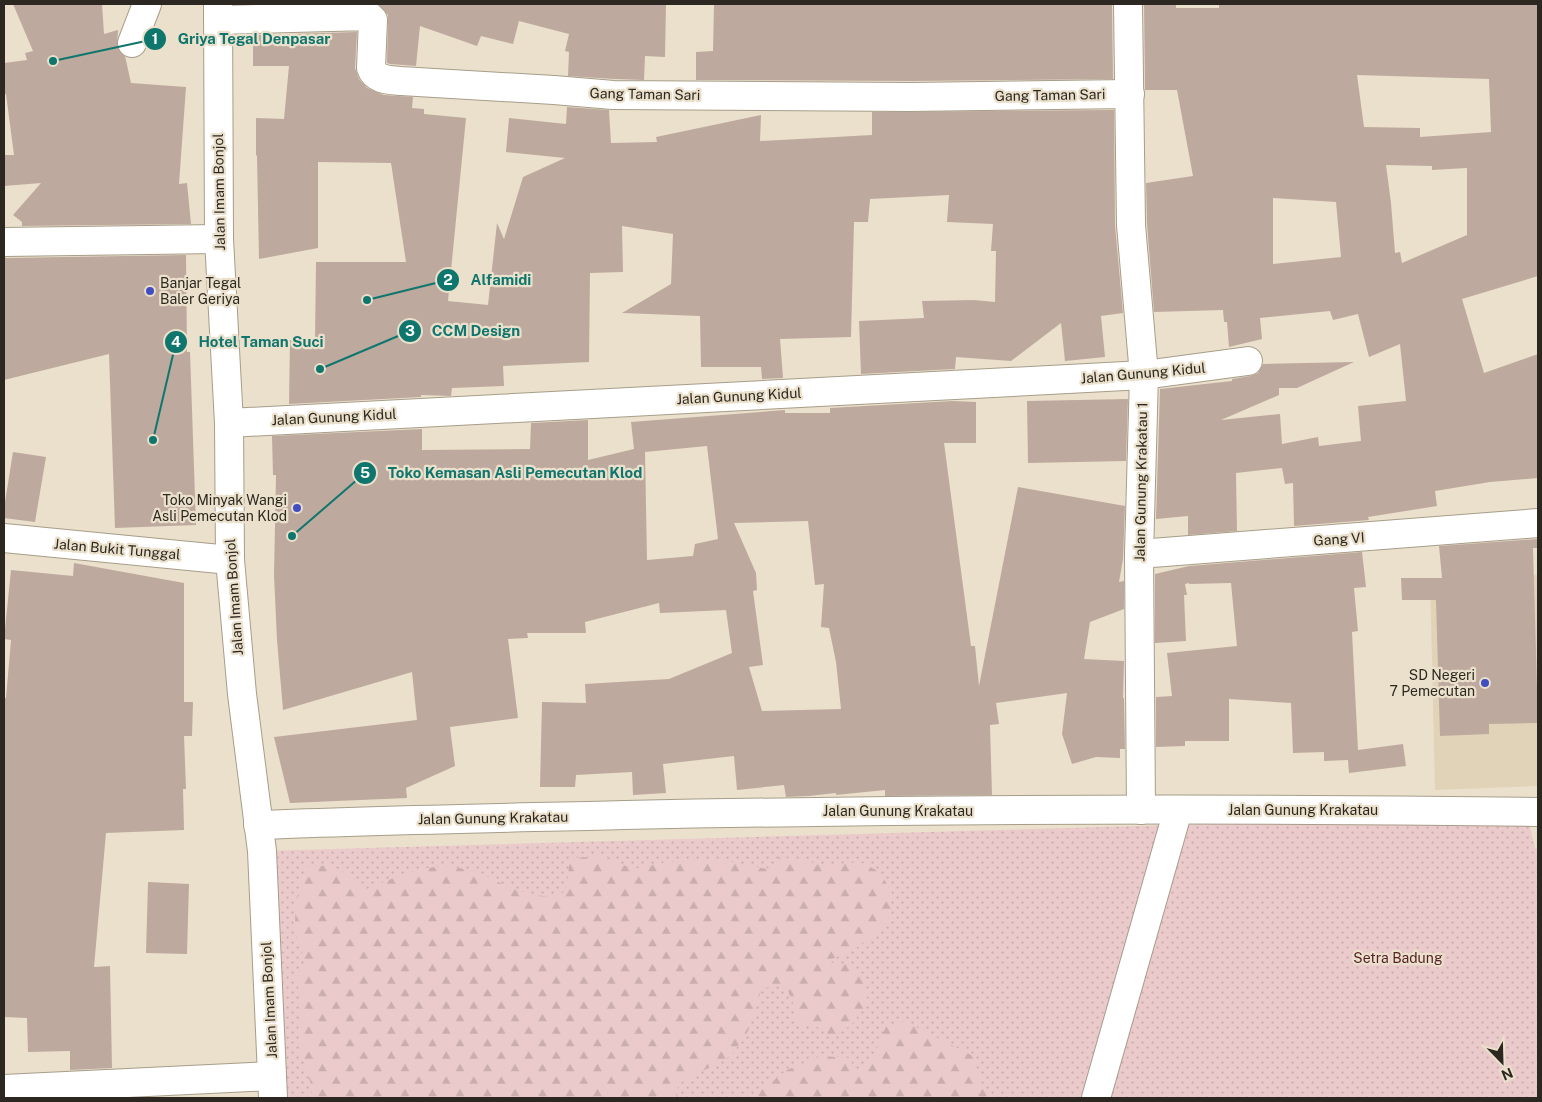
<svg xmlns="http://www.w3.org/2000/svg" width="1542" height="1102" viewBox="0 0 1542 1102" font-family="'Public Sans',sans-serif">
  <defs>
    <pattern id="grass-dots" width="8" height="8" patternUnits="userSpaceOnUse" patternTransform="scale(1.25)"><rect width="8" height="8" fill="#ebcacb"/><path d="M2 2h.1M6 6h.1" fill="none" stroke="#caaeae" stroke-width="1.8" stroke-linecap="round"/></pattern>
    <pattern id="forest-firs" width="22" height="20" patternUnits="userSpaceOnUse" patternTransform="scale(1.25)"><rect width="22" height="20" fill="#ebcacb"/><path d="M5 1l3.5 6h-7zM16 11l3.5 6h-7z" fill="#caaeae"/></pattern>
  </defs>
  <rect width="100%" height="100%" fill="#ebe0cb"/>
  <polygon fill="#e1d3b8" points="1538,575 1538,786 1435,790 1430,579"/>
  <polygon fill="url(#grass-dots)" points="1527,815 1535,848 1538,849 1538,1098 283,1098 262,851"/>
  <g fill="url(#forest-firs)">
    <path d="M605,856l27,13 35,-7 55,-2 45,9 13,-12 47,8 33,-3 20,10 12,21 -2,23 -20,21 -18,14 -28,11 23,2 17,14 4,25 -17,22 -18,12 -20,-13 -17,1 -1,-17 -9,-22 -24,2 -14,43 -17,25 -53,28 -1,14h-365v-10l-11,-36 -3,-21 3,-25 -5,-31 9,-14c-2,-8 -6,-15 -8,-23 -5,-25 1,-48 9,-71 30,-4 37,2 56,24 28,-11 57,-26 88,-24 34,1 61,28 94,29 7,0 15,-3 22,-4l4,-34z"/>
    <polygon points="904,1021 973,1056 983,1089 993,1098 751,1098 787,1070 821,1056 850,1058 856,1073 872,1061 886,1026"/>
  </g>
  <g fill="#bea99e" fill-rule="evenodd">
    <polygon points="13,4 102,4 104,34 118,30 117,46 120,52 125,56 131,83 186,87 179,184 187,183 191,224 22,226 22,222 13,215 41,183 4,186 4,155 14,155 6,94 4,95 4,63 27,60 25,53 33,51"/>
    <polygon points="378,4 666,4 665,57 645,56 644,80 614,79 568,76 569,52 565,51 569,34 519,21 513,44 481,36 477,46 420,26 416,66 390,64 387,63 388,15"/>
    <polygon points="714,4 1112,4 1113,79 910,81 696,80 696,52 713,51"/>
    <path d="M1144,4h32v4h43v-4h319v272l-76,23 22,74 54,-19v124l-48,4 -55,9 2,15 -69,11 1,3 -75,6 -1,-43 -8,1 -3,-16 -46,5 1,58 -49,4v-19l-32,3 4,-130 72,-8v-2l18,-3 8,-3 5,-9 91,-2 -57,26h-18v7l-58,25 59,-6 2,30 36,-7 1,9 42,-5 -3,-35 48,-5 -6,-57 -31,13 -11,-43 -25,6 -3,-9 -70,7 2,21 -33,8 -2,-25h-3l-1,-12 -69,2 -7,-88 -1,-41 47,-7 -16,-86h-32zM1357,75l132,4 2,53 -71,5v-9l-56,-1zM1386,165l46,1v4l35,-2v67l-65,28 -2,-11 -5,1 -4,-50zM1273,198l63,4 5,55 -68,7z"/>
    <polygon points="357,32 355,68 359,79 367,88 384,95 413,97 412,108 424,109 424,114 466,118 448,301 488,305 497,223 504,239 523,177 565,158 506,152 509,118 566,124 567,107 609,110 611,143 657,142 656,137 761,115 760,141 872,135 872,112 1114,110 1115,225 1123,313 1101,316 1105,357 1065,361 1061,323 1011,361 956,357 955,369 861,374 859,321 924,318 922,301 974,300 995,302 996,251 991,251 993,224 947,222 949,195 870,199 868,222 854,222 851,337 780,339 783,378 762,379 761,367 701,367 700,316 622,313 671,284 673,234 622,226 623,272 590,273 589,362 503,366 504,386 452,388 451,396 421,395 421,397 289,404 290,340 315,340 316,262 406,262 391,163 318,162 318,248 259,259 257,156 256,155 256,118 284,119 289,66 253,66 253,35"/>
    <polygon points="186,255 187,352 190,352 196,525 115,528 109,354 4,380 4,258"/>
    <polygon points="1128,399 1126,461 1028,463 1027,401"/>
    <path d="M952,401l24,1v41h-32l27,203h4l4,40 39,-199 107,19 -2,53 -4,23 5,-1v28l-34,13 -6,37 40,2 -1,37h1l1,51h-5v9l-24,-1 -24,7 -10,-30 5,-41 -71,10 3,21 -9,1 2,70 -107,1v-6l-49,5v-2l-27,3 -23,1 -2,-12 -47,5 -3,-34 -71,8 3,29 -33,2 -1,-23 -56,3 -1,12h-35l2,-85 44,1 -1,-19 84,-5 63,-26 -6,-43 -66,3 -1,-10 -74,19 1,11h-59l1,5 -20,1 10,79 -68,9 5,39 -49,22 1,10 -117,5 -16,-66 143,-17 -5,-48 -129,38 -6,-70 -3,-65 2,-100h-3l-1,-39 150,-7v21l108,-1 1,-26 57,-3v40l46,-11 -3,-27 154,-12v3h45v-5zM707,446l11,93 -23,5 -2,12 -46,4 -2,-108zM808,521l7,64 9,-1 -3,43 8,1 7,34 5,47 -79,2 -13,-44 14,-2 -10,-74 4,-1 -1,-17 -22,-50z"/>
    <polygon points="13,452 46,457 35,522 4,518 4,508"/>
    <polygon points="1538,539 1538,548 1533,548 1538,723 1489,724 1489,734 1440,736 1436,600 1402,600 1401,578 1442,578 1439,546"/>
    <polygon points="1362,552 1366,587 1354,588 1358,631 1352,632 1358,750 1403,744 1406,766 1349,773 1348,760 1324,761 1324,752 1293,753 1291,703 1229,699 1229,741 1185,741 1185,746 1156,747 1156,697 1172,696 1167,653 1237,646 1231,583 1189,584 1189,583 1185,584 1187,595 1184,595 1186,641 1155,643 1155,574 1189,566"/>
    <polygon points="74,563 184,583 184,702 193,702 192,736 184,736 186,789 183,789 184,830 106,833 94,967 110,966 112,1068 70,1070 70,1051 28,1052 27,1018 4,1017 4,698 6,698 11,640 4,639 11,570 73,576"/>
    <polygon points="148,882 189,884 187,954 146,953"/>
  </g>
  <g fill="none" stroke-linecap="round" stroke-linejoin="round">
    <g stroke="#a79d89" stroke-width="30">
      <g id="street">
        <polyline points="1128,4 1131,225 1144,375 1139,554 1141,810"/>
        <path d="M218,20l151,-4 4,4 -2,48c4,12 18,12 30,13l153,9 59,5 297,2 220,-3"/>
        <polyline points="132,43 147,4"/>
        <polyline points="4,242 219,239"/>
        <polyline points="229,423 1144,375 1248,361"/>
        <polyline points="1139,554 1538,523"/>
        <path d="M258,825c122,-5 244,-7 367,-10 304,-6 609,-7 913,-3"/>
        <polyline points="4,1089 272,1076"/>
        <polyline points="1096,1098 1178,810"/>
      </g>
    </g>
    <g stroke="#a79d89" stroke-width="30">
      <polyline id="secondary" points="4,538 230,560"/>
    </g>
    <g stroke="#a79d89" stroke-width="30">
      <polyline id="highway" points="218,4 219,239 229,423 230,560 242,694 262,851 273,1098"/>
    </g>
    <use href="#street" stroke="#fff" stroke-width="28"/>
    <use href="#secondary" stroke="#fff" stroke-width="28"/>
    <use href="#highway" stroke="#fff" stroke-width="28"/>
  </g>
  <g fill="#414ec2" stroke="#ebe0cb" stroke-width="2">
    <circle cx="150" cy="291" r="5"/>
    <circle cx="297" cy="508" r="5"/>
    <circle cx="1485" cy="683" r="5"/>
  </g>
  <g text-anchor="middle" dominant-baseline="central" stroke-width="4.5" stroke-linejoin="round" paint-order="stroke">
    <g font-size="14" fill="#2c2821" stroke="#ebe0cb">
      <text transform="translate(645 94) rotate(1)">Gang Taman Sari</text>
      <text transform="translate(1050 95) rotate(-1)">Gang Taman Sari</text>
      <text transform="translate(219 192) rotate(-91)">Jalan Imam Bonjol</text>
      <text transform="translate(1143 373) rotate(-5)">Jalan Gunung Kidul</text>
      <text transform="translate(739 396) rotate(-3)">Jalan Gunung Kidul</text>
      <text transform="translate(334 417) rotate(-3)">Jalan Gunung Kidul</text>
      <text transform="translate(1141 482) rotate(-89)">Jalan Gunung Krakatau 1</text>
      <text transform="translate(1339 539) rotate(-4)">Gang VI</text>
      <text transform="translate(117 549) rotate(5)">Jalan Bukit Tunggal</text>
      <text transform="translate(234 597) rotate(-94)">Jalan Imam Bonjol</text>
      <text x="1303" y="810">Jalan Gunung Krakatau</text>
      <text x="898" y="811">Jalan Gunung Krakatau</text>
      <text transform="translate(493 818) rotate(-1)">Jalan Gunung Krakatau</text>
      <text transform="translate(269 1000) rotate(-93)">Jalan Imam Bonjol</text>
    </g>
    <g font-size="14" fill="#2c2821" stroke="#ebe0cb" text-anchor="end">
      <text x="160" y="283" text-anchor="start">Banjar Tegal<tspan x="160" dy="16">Baler Geriya</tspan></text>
      <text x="287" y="500">Toko Minyak Wangi<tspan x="287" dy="16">Asli Pemecutan Klod</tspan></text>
      <text x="1475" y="675">SD Negeri<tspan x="1475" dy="16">7 Pemecutan</tspan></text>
    </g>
    <g font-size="14" fill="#531e25" stroke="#ebe0cb">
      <text x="1398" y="958">Setra Badung</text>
    </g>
  </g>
  <path fill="none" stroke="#0f766e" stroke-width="2" d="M53 61L155 39M367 300L448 280M320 369L410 331M153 440L176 342M292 536L365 473"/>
  <g fill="#0f766e" stroke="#ebe0cb" stroke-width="2">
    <circle cx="53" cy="61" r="5"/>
    <circle cx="367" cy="300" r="5"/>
    <circle cx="320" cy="369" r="5"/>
    <circle cx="153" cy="440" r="5"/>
    <circle cx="292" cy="536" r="5"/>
    <circle cx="155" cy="39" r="12"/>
    <circle cx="448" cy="280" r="12"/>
    <circle cx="410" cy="331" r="12"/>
    <circle cx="176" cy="342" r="12"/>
    <circle cx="365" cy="473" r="12"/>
  </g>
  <g font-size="15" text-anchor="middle" font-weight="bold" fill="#fff">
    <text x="155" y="44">1</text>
    <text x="448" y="285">2</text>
    <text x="410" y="336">3</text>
    <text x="176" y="347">4</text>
    <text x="365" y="478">5</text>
  </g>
  <g font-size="15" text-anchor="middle" font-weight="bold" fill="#0f766e" stroke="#ebe0cb" stroke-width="4.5" stroke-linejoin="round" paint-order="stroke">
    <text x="254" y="44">Griya Tegal Denpasar</text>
    <text x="501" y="285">Alfamidi</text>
    <text x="476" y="336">CCM Design</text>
    <text x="261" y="347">Hotel Taman Suci</text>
    <text x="515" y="478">Toko Kemasan Asli Pemecutan Klod</text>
  </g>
  <rect width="1542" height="1102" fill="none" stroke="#2c2821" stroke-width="10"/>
  <g transform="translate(1502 1062) rotate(157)" stroke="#ebe0cb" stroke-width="4" paint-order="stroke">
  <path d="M0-4L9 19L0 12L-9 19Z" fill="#2c2821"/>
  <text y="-8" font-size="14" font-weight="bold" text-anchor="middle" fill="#2c2821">N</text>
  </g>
</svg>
